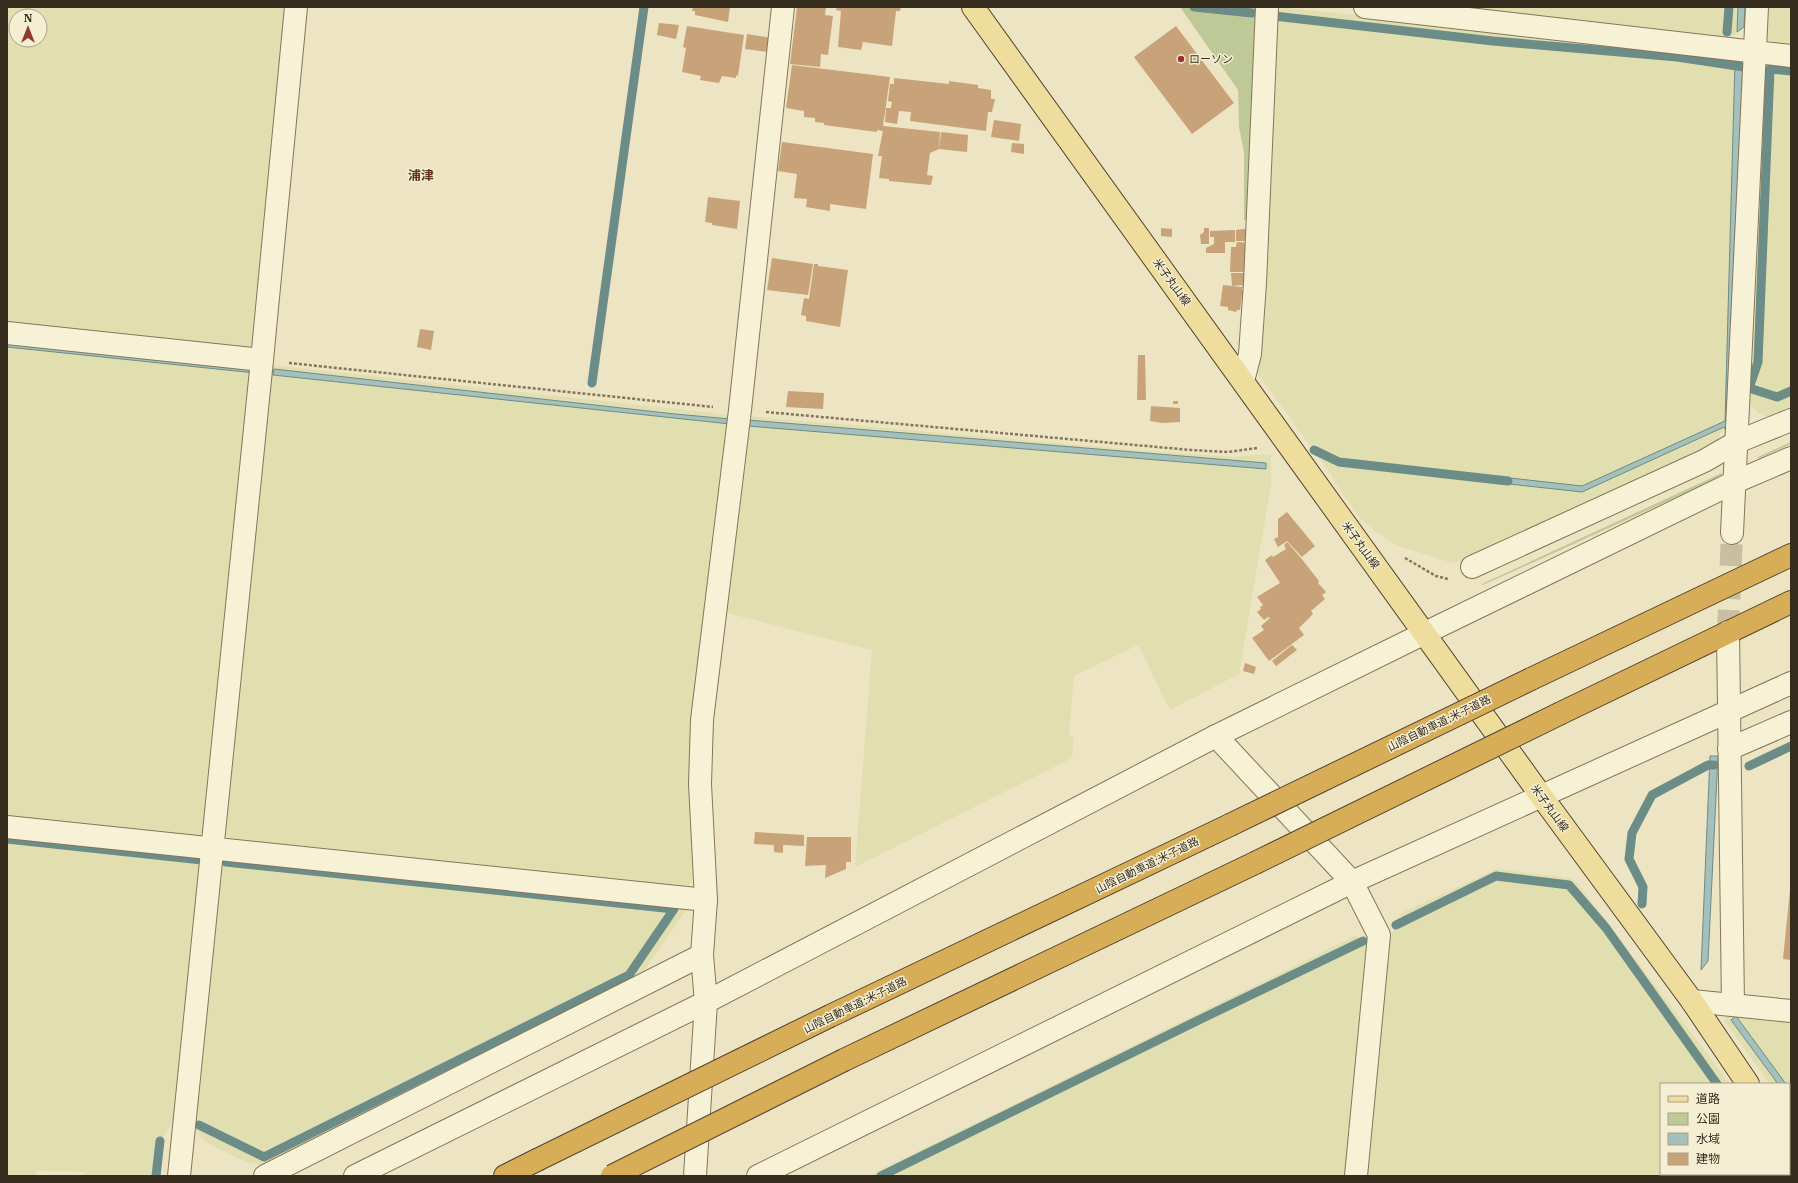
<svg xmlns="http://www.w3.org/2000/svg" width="1798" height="1183" viewBox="0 0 1798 1183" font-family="'IBM Plex Serif','Noto Sans JP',serif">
  <rect width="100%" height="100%" fill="#ece4c3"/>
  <g fill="#e1dfb0" fill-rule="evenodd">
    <path d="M7,7h282l-31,346 -251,-27zM16,16h24v24h-24z"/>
    <polygon points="1276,7 1405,20 1744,59 1730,432 1720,432 1719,442 1462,561 1453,563 1401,547 1389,541 1370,527 1359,517 1335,483 1331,474 1257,373 1256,366"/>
    <polygon points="1431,7 1748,7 1746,27 1731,37"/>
    <polygon points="1763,7 1791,7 1791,45 1778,44 1769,40 1764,34"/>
    <polygon points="1791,60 1791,410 1776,416 1765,416 1758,413 1748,403 1762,62"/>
    <polygon points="7,338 258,365 205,838 7,821"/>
    <polygon points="271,365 732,415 696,871 693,875 691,883 682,889 237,844 224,833"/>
    <polygon points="746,416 1138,450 1233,457 1263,454 1271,455 1271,485 1239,674 1170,710 1138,645 1074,676 1069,734 1074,739 1072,758 855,867 872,650 723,612"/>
    <polygon points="7,831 201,853 174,1120 163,1138 158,1176 87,1176 84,1172 37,1171 36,1176 7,1176"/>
    <polygon points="224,858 688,908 639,977 271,1164 260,1165 246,1162 203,1141 196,1130 194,1119 216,901"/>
    <polygon points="1497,869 1569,878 1576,881 1730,1084 1661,1084 1661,1174 1778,1174 1777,1176 1365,1176 1391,936 1397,920 1402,913 1414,907"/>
    <polygon points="1355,936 1360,938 1366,945 1368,974 1347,1176 868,1176"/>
    <polygon points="1727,1013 1791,1015 1791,1113 1789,1110 1789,1084 1770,1084 1724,1021"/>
  </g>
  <g fill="#bec997">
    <polygon points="1180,7 1261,7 1253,220 1244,220 1244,152 1239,127 1238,90"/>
    <polygon points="1791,442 1791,444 1758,459 1758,457"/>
    <polygon points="1722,473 1723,476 1483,585 1482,584"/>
  </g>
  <g fill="#a5bfba" stroke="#6c8c88">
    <polygon points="1738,7 1745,7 1744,27 1737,32"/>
    <polygon points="1735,60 1743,60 1729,429 1725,429 1724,427 1582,492 1500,483 1496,481 1501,477 1582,486 1725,421"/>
    <polygon points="7,340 255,366 255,373 7,347"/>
    <polygon points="274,369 675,414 730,419 730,424 273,375"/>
    <polygon points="748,420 1266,463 1266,469 748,426"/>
    <polygon points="1710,756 1718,756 1708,961 1701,970"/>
    <polygon points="1736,1016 1786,1084 1778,1084 1731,1020"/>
  </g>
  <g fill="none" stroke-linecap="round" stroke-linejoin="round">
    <g stroke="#6c8c88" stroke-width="9">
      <polyline points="1194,7 1252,13"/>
      <polyline points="1274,16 1493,41 1677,57 1744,67"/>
      <polyline points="1727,32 1729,7"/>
      <polyline points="1791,71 1770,69 1758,362 1749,388 1777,397 1791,391"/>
      <polyline points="592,383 644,7"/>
      <polyline points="1314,450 1339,462 1508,481"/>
      <polyline points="1749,766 1791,746"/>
      <polyline points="7,839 202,860"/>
      <polyline points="1642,904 1643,887 1629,859 1632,833 1652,795 1708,765 1714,765"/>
      <polyline points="1396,925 1496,876 1569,885 1606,928 1717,1084"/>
      <polyline points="199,1125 264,1157 629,975 674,909 226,862"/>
      <polyline points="1781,1174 1783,1176"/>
      <polyline points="156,1176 160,1141"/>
      <polyline points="881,1176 1205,1017 1363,941"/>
    </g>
  </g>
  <g fill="#c8a37a">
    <polygon points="693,7 730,7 728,22 695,15 695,11 692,11"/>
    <polygon points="797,7 826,7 825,15 833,16 828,55 821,54 820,67 790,64"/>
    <polygon points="837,7 901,7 900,11 896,11 892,46 863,42 861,50 838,47 841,11 836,10"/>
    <polygon points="659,23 679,25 676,39 657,35"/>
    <polygon points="687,26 744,35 738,76 736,75 736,78 722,76 719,83 700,80 701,76 682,72 686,48 683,47"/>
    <polygon points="1176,26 1234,103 1192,134 1134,57"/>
    <polygon points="747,34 771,38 769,52 745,49"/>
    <polygon points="792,65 890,77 883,126 940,132 939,149 930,153 927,175 933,176 931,185 889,181 889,179 879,178 882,156 878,156 883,131 877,130 877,132 824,125 824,123 815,122 815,118 804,117 804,111 786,108"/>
    <polygon points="894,78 949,84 949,81 978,85 978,88 991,90 991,99 995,99 992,112 988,112 986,131 910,121 911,112 899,111 897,124 885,122 886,108 891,108 892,102 888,101 890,84 894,84"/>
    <polygon points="994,120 1021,124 1019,141 991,137"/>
    <polygon points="941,132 968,135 967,152 939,149"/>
    <polygon points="782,142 873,154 866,209 830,204 830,211 806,207 807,199 794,198 797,174 778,171"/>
    <polygon points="1012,143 1024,144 1024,154 1011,152"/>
    <polygon points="708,197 740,201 737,229 712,225 712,223 705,222"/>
    <polygon points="1161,228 1172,229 1172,237 1161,236"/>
    <polygon points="1204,228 1209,228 1209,244 1201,244 1200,235 1204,232"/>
    <polygon points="1242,229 1248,229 1248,241 1236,241 1236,230"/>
    <polygon points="1235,230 1235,242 1225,242 1225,253 1206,253 1206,248 1214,244 1214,237 1210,237 1210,231"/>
    <polygon points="1237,242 1249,243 1246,272 1230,272 1231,247 1236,247"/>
    <polygon points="772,258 813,264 808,295 767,290"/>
    <polygon points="814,264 818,264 818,266 848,270 840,327 806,321 806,316 801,315 804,298 809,299"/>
    <polygon points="1231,273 1246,273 1245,289 1243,289 1242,285 1232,286"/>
    <polygon points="1223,285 1242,287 1242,290 1244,290 1244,295 1242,295 1240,310 1237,310 1236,312 1228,310 1228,307 1220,306"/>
    <polygon points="420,329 434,331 431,350 417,347"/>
    <polygon points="1138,355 1145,355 1146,400 1137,400"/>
    <polygon points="788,391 824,393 823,409 786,407"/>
    <rect x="1173" y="401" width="5" height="3"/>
    <polygon points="1151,406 1180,408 1180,422 1162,423 1150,421"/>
    <polygon points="1287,512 1315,546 1302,557 1287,541 1278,547 1274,539 1278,537 1278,519"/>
    <polygon points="1287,542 1301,558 1319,581 1318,583 1326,592 1322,595 1325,599 1311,611 1313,614 1299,628 1304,635 1269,661 1252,638 1264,630 1261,626 1270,618 1268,617 1264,620 1257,612 1261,609 1260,607 1263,605 1257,597 1280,583 1265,560 1272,555 1273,557 1286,549 1284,545"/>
    <polygon points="1292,645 1297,650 1276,666 1272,661"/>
    <polygon points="1245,663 1256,667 1254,674 1243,671"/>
    <polygon points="755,832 804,835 804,846 783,845 783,853 774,852 774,845 754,844"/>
    <polygon points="807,837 851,837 851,862 846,862 846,869 825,878 826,865 805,866"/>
    <polygon points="1790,890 1791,890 1791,960 1783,959"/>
  </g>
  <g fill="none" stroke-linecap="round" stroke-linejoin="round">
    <polyline stroke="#c8bfa2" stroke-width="22" stroke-dasharray="22 11" stroke-linecap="butt" points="1728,632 1732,533"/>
    <g stroke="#85765a" stroke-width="24">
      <g id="minor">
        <polyline points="1365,7 1791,56"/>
        <polyline points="7,333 262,360"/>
        <polyline points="1243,381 1250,354 1255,283 1267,7"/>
        <polyline points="1732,533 1757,7"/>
        <polyline points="1472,567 1704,461 1737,442 1791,420"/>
        <polyline points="1728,632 1733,1005"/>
        <polyline points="1216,736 1352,882 1379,935 1356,1176"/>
        <polyline points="1729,749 1791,722"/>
        <polyline points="7,827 706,900"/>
        <polyline points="1692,1001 1791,1011"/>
        <polyline points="179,1176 262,360 296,7"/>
        <polyline points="265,1176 702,955"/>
        <polyline points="355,1176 706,1002 1216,736 1425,633 1735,482 1791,458"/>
        <polyline points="695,1176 706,1002 702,955 706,900 700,784 702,720 740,410 783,7"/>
        <polyline points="758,1176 1352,882 1791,683"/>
      </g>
    </g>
    <g stroke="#53442f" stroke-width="24">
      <g id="major">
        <polyline points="973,7 1542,797 1692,1001 1748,1084"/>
        <polyline points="1789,1143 1791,1146"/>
      </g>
    </g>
    <g stroke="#53442f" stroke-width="24">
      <g id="highway">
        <polyline points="1531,679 1791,555"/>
        <polyline points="1561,713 1791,602"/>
        <polyline points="830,1016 1230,825"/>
        <polyline points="844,1060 1255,863"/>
        <polyline points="505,1176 537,1160"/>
      </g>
    </g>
    <g stroke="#85765a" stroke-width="2.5" stroke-dasharray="3 2" stroke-linecap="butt">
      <polyline points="289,363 713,407"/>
      <polyline points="766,412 1191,450 1228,452 1257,448"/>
      <polyline points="1405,558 1436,576 1448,579"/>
    </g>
    <use href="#minor" stroke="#f7f1d5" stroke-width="22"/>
    <use href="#major" stroke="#eedd9c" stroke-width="22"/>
    <use href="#highway" stroke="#d8ad57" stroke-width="22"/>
    <g stroke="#53442f" stroke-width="24" stroke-linecap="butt">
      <g id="highway-bridge">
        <polyline points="1230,825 1531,679"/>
        <polyline points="1255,863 1561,713"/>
        <polyline points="537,1160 830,1016"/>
        <polyline points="612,1176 844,1060"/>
      </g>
    </g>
    <use href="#highway-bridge" stroke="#d8ad57" stroke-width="22"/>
  </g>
  <circle fill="#91372d" stroke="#f4eed2" stroke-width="1.5" cx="1181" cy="59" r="4"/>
  <g text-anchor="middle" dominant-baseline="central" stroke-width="3" stroke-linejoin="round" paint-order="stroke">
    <g font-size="11" fill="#362c1e" stroke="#f4eed2" text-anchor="start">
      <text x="1189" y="59">ローソン</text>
    </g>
    <g font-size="11" fill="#362c1e" stroke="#f4eed2">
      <text transform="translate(1172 282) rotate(54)">米子丸山線</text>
      <text transform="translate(1361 545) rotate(54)">米子丸山線</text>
      <text transform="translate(1439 723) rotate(-26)">山陰自動車道;米子道路</text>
      <text transform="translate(1550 808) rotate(54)">米子丸山線</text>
      <text transform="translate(1147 865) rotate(-26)">山陰自動車道;米子道路</text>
      <text transform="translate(855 1005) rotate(-26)">山陰自動車道;米子道路</text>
    </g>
    <g font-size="13" font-weight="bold" fill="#60341f" stroke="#f4eed2">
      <text x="421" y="175">浦津</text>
    </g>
  </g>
  <rect width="1798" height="1183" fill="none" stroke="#362c1e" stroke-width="16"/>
  <rect x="1660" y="1083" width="130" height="92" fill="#f4eed2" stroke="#a8a08a"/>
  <rect x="1668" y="1096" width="20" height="6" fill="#eedd9c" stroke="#a8a08a"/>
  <text x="1696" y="1103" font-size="12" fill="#362c1e">道路</text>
  <rect x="1668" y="1113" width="20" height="12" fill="#bec997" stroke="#a8a08a"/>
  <text x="1696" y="1123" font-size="12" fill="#362c1e">公園</text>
  <rect x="1668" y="1133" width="20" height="12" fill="#a5bfba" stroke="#a8a08a"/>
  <text x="1696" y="1143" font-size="12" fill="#362c1e">水域</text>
  <rect x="1668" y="1153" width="20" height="12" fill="#c8a37a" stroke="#a8a08a"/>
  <text x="1696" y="1163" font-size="12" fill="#362c1e">建物</text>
  <g transform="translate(28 28)"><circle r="19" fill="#f4eed2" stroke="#a8a08a"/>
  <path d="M0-3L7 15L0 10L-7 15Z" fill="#91372d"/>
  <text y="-6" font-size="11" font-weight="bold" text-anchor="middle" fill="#362c1e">N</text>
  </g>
</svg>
